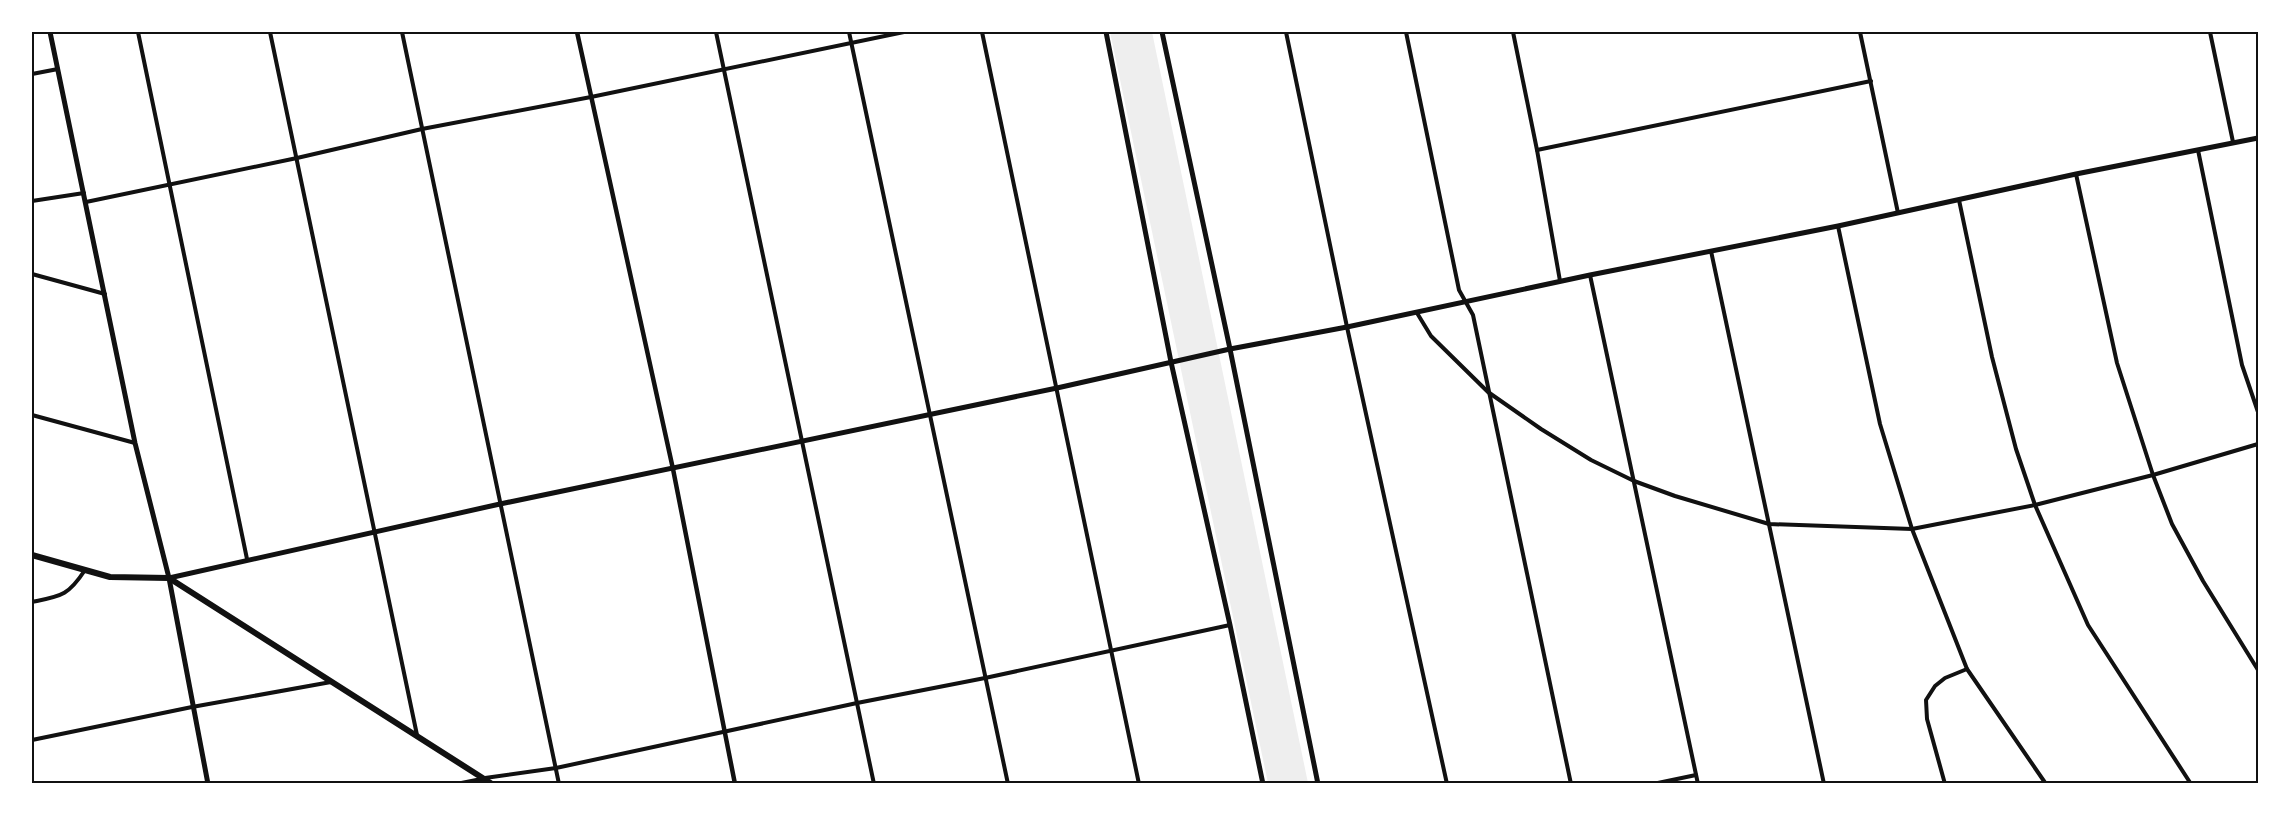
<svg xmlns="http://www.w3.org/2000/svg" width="2290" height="815" viewBox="0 0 2290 815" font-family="Rubik,sans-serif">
  <rect width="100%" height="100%" fill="#fff"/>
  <polygon fill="#eee" points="1110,32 1152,32 1308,783 1268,783"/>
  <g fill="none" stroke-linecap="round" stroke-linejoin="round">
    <g stroke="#111" stroke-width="4">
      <polyline points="138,32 247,559"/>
      <polyline points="270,32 417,735"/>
      <polyline points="402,32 559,784"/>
      <polyline points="716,32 874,784"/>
      <polyline points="849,32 1008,784"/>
      <polyline points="982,32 1139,784"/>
      <polyline points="1286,32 1347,327 1447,784"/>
      <polyline points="1406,32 1459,290 1473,315 1571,784"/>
      <polyline points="1513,32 1537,150 1560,281"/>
      <polyline points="1860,32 1898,213"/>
      <polyline points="2210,32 2233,142"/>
      <polyline points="32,74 58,69"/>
      <polyline points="1537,150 1871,81"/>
      <polyline points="2198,150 2242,365 2258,412"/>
      <polyline points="2076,174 2117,363 2153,475 2172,524 2203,581 2258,670"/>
      <polyline points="1959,200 1992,357 2016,449 2035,505 2088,625 2191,784"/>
      <polyline points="32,201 84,193"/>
      <polyline points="86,202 297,158 422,129 591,97 904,32"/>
      <polyline points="1838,226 1880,424 1912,529 1967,669 2046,784"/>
      <polyline points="1711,251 1824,784"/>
      <polyline points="32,274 105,294"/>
      <polyline points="1590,275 1698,784"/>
      <polyline points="1417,313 1431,336 1488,392 1541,429 1591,460 1634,481 1675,496 1769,524 1912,529 2035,505 2153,475 2258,444"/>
      <polyline points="32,415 135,443"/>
      <path d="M32,602c29,-6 36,-6 53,-32"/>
      <polyline points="32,740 192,707 331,682"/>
      <polyline points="485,778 556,768 857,703 985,678 1230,625"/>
      <polyline points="1653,784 1696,775"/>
      <polyline points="1945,784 1927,719 1926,700 1935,686 1945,678 1967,669"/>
    </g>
    <polyline stroke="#111" stroke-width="4.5" points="577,32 673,469 735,784"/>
    <g stroke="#111" stroke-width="5">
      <polyline points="50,32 135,443 169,578 208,784"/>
      <polyline points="1106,32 1171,362 1230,625 1263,784"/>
      <polyline points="1162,32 1230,349 1318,784"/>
      <polyline points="169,578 500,504 1057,388 1230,349 1347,327 1590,275 1838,226 2076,174 2258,138"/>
      <polyline points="459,784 484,779"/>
    </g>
    <polyline stroke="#111" stroke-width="6" points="32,555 110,577 169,578 492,784"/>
  </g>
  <rect width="2290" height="815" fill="none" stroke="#ffffff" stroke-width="66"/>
  <rect x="33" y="33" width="2224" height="749" fill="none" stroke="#111" stroke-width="2"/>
</svg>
